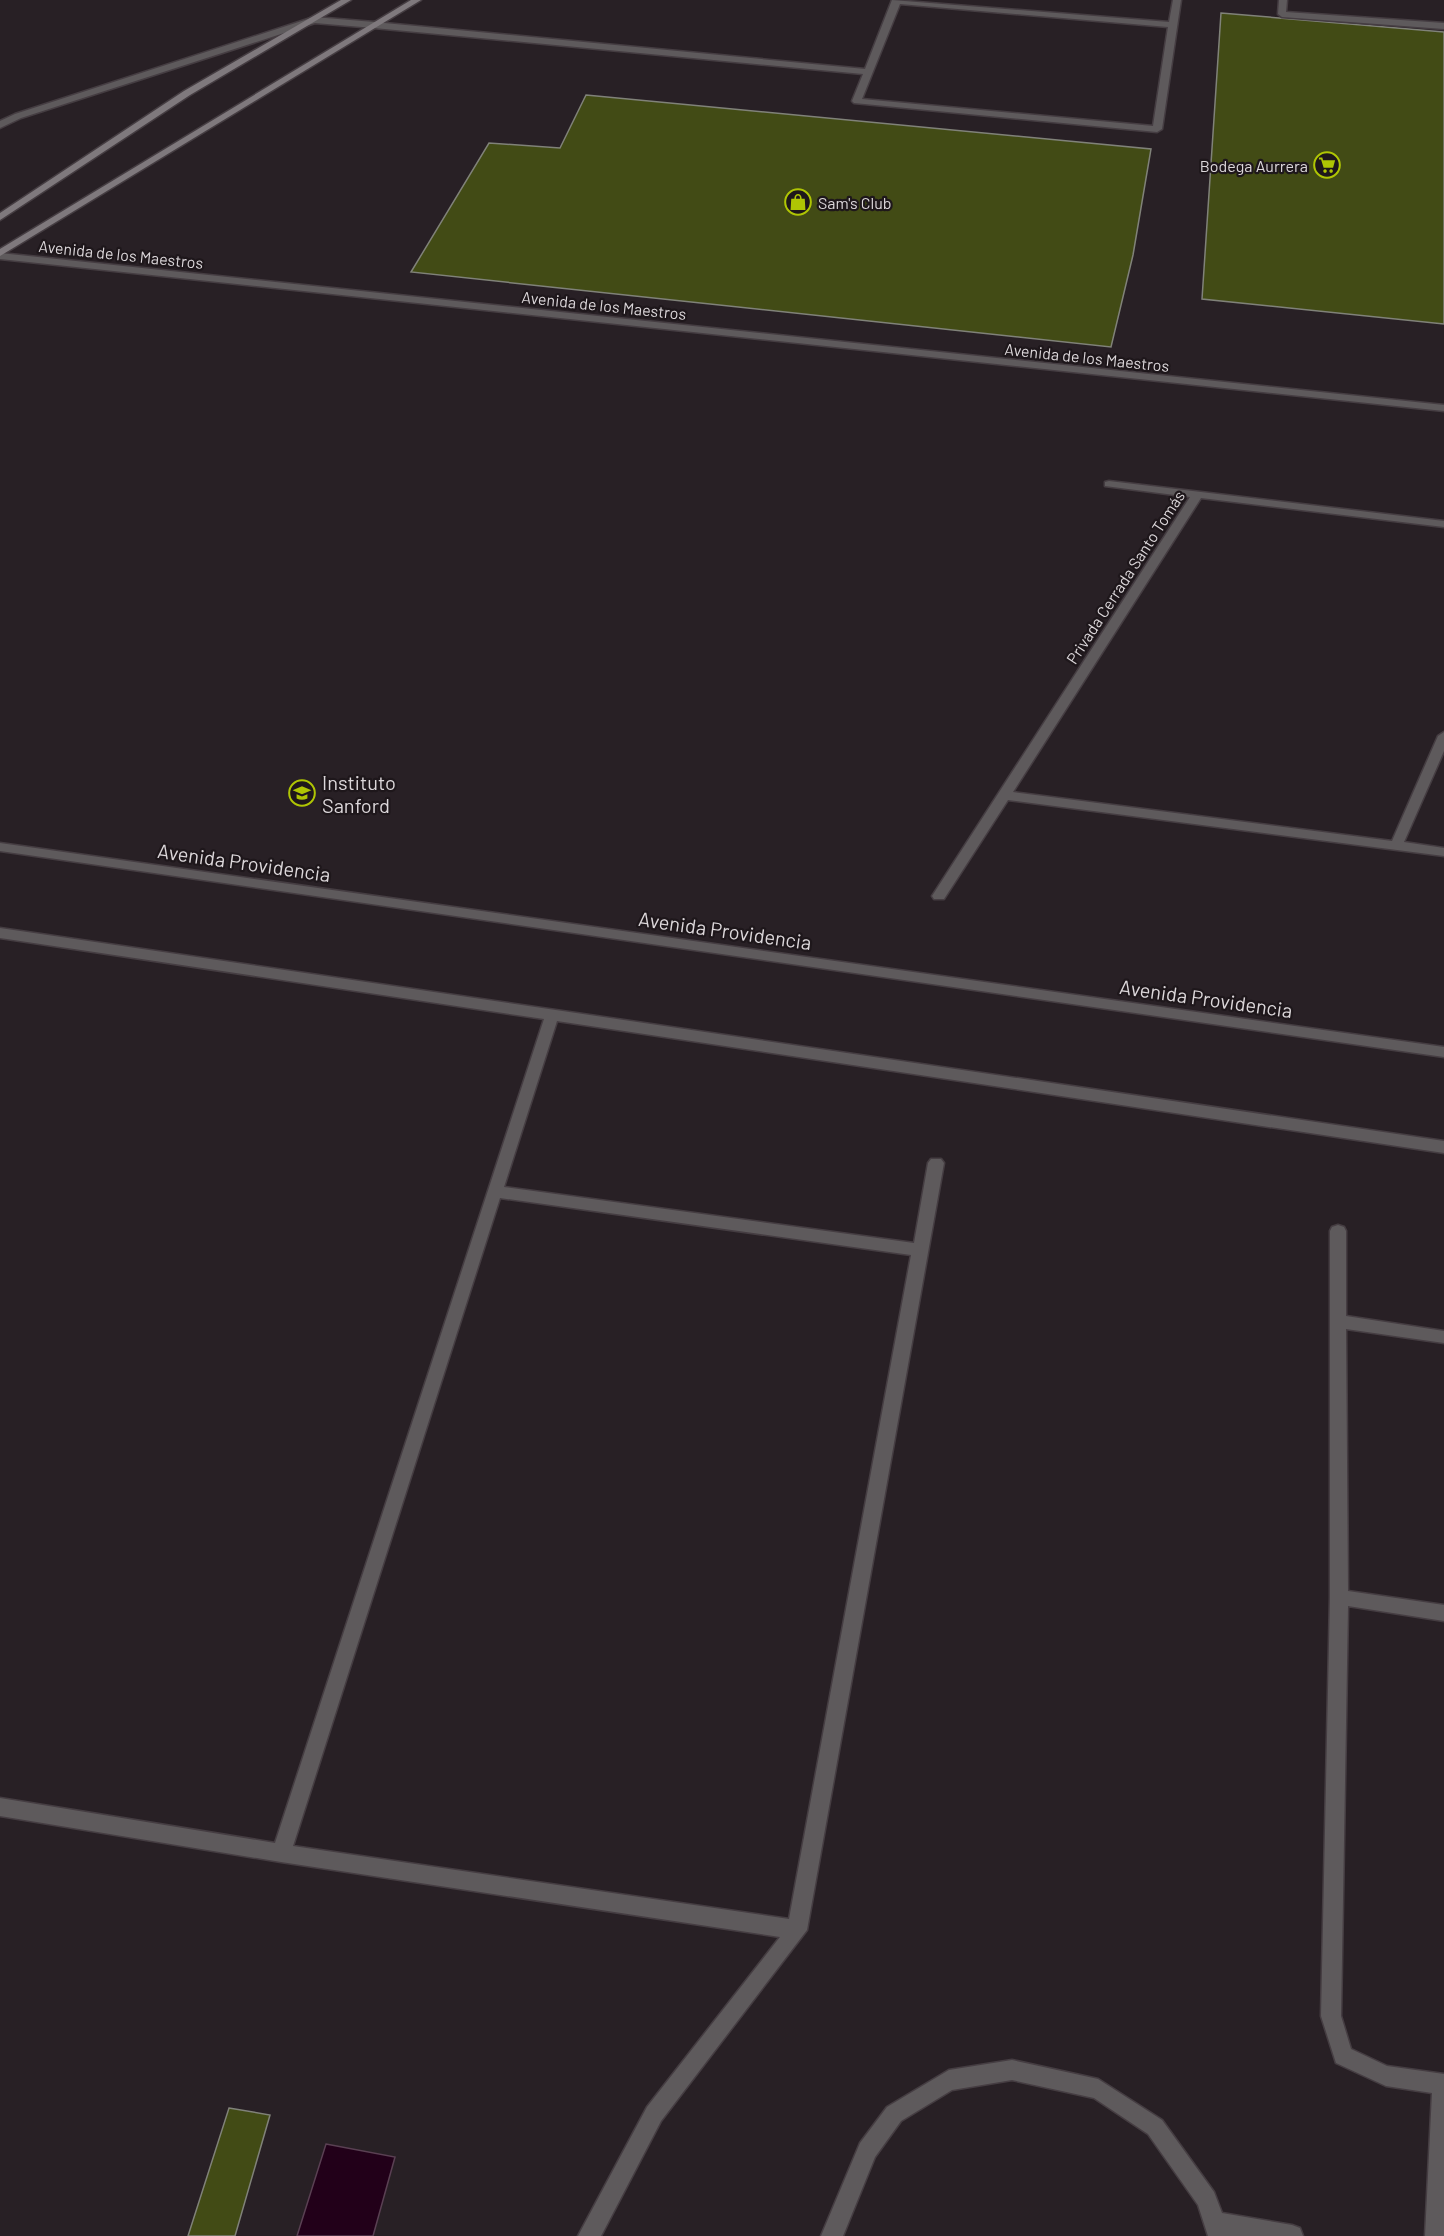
<svg xmlns="http://www.w3.org/2000/svg" width="1444" height="2236" viewBox="0 0 1444 2236" font-family="Barlow,sans-serif">
  <rect width="100%" height="100%" fill="#282025"/>
  <polygon fill="#220019" stroke="#5a4053" stroke-width="1.5" points="326,2144 395,2157 373,2236 297,2236"/>
  <g fill="#424b15" stroke="#808279" stroke-width="1.5">
    <polygon points="1221,13 1444,32 1444,324 1202,299"/>
    <polygon points="586,95 1151,149 1133,255 1111,347 411,272 489,143 560,148"/>
    <polygon points="229,2108 270,2115 235,2236 188,2236"/>
  </g>
  <g fill="none" stroke-linecap="round" stroke-linejoin="round">
    <g stroke="#453d42" stroke-width="3">
      <g id="service">
        <path d="M892,0l277,22 4,-22h8l-19,129 -5,3 -303,-29 -2,-2 11,-27 -489,-46 -4,-3 4,-3 491,47zM900,4l268,23 -15,99 -291,-27z"/>
        <polygon points="1279,0 1287,0 1286,12 1444,23 1444,29 1282,17 1278,14"/>
        <polygon points="0,253 1444,405 1444,411 0,259"/>
      </g>
    </g>
    <g stroke="#453d42" stroke-width="3">
      <g id="minor">
        <polygon points="314,17 374,22 378,25 374,28 315,23 21,118 0,128 0,121 15,114"/>
        <polygon points="1109,481 1444,521 1444,527 1201,498 1013,792 1392,841 1438,736 1444,732 1444,751 1404,842 1444,848 1444,856 1008,800 944,899 934,899 932,896 934,893 1190,497 1105,486 1105,482"/>
        <polygon points="0,843 1444,1047 1444,1057 0,851"/>
        <path d="M0,928l1444,213v12l-887,-132 -53,166 410,56 14,-80 3,-4h10l3,4 -137,767 -146,191 -60,115h-23l69,-129 133,-170 -499,-75 -281,-46v-18l275,45 269,-824 -544,-81zM500,1198l411,57 -122,664 -496,-73z"/>
        <polygon points="1338,1225 1344,1227 1346,1231 1346,1316 1444,1331 1444,1343 1346,1329 1348,1591 1444,1605 1444,1621 1348,1606 1341,2016 1351,2049 1387,2066 1444,2074 1444,2236 1425,2236 1432,2093 1386,2086 1336,2063 1321,2016 1330,1597 1330,1231 1332,1227"/>
        <polygon points="1012,2060 1098,2079 1162,2120 1214,2192 1222,2213 1292,2225 1300,2228 1303,2236 1208,2236 1198,2205 1148,2134 1094,2098 1012,2080 952,2090 901,2121 875,2157 843,2236 821,2236 860,2143 887,2107 949,2070"/>
      </g>
    </g>
    <g stroke="#453d42" stroke-width="3">
      <g id="secondary">
        <polygon points="341,0 351,0 190,95 0,220 0,213 184,91"/>
        <polygon points="411,0 421,0 0,256 0,249"/>
      </g>
    </g>
    <use href="#service" fill="#5e5a5c" fill-rule="evenodd"/>
    <use href="#minor" fill="#5e5a5c" fill-rule="evenodd"/>
    <use href="#secondary" fill="#7f797d" fill-rule="evenodd"/>
  </g>
  <defs>
    <g id="supermarket-ring" transform="scale(1.35)"><circle r="9.5" fill="#1e171b" stroke="#afc504" stroke-width="1.5"/><path d="M-6-5.5h2.5l.6 2H6L4.5 2H-2.5L-4.4-4H-6ZM-1.5 3.2a1.3 1.3 0 1 0 .1 0ZM3 3.2a1.3 1.3 0 1 0 .1 0Z" fill="#afc504"/></g>
    <g id="shop-ring" transform="scale(1.35)"><circle r="9.5" fill="#1e171b" stroke="#afc504" stroke-width="1.5"/><path d="M-5-2.5h2.3a2.7 3.5 0 0 1 5.4 0H5L5.5 6h-11ZM-1.5-2.5h3a1.5 2.3 0 0 0-3 0Z" fill="#afc504"/></g>
    <g id="school-ring" transform="scale(1.35)"><circle r="9.5" fill="#1e171b" stroke="#afc504" stroke-width="1.5"/><path d="M0-5L7-2L0 1L-7-2ZM-4 1L0 2.5L4 1V4Q0 6-4 4Z" fill="#afc504"/></g>
  </defs>
  <g fill-rule="evenodd">
    <use href="#supermarket-ring" x="1327" y="165"/>
    <use href="#shop-ring" x="798" y="202"/>
    <use href="#school-ring" x="302" y="793"/>
  </g>
  <g text-anchor="middle" dominant-baseline="central" stroke-width="4.5" stroke-linejoin="round" paint-order="stroke">
    <g font-size="16" fill="#dcd7da" stroke="#1e171b" text-anchor="end">
      <text x="1308" y="165">Bodega Aurrera</text>
      <text x="818" y="202" text-anchor="start">Sam's Club</text>
    </g>
    <g font-size="16" fill="#dcd7da" stroke="#1e171b">
      <text transform="translate(121 254) rotate(6)">Avenida de los Maestros</text>
      <text transform="translate(604 305) rotate(6)">Avenida de los Maestros</text>
      <text transform="translate(1087 357) rotate(6)">Avenida de los Maestros</text>
      <text transform="translate(1125 577) rotate(-57)">Privada Cerrada Santo Tomás</text>
    </g>
    <g font-size="20" fill="#dcd7da" stroke="#1e171b" text-anchor="start">
      <text x="322" y="782">Instituto<tspan x="322" dy="23">Sanford</tspan></text>
    </g>
    <g font-size="20" fill="#dcd7da" stroke="#1e171b">
      <text transform="translate(244 862) rotate(8)">Avenida Providencia</text>
      <text transform="translate(725 930) rotate(8)">Avenida Providencia</text>
      <text transform="translate(1206 998) rotate(8)">Avenida Providencia</text>
    </g>
  </g>
</svg>
